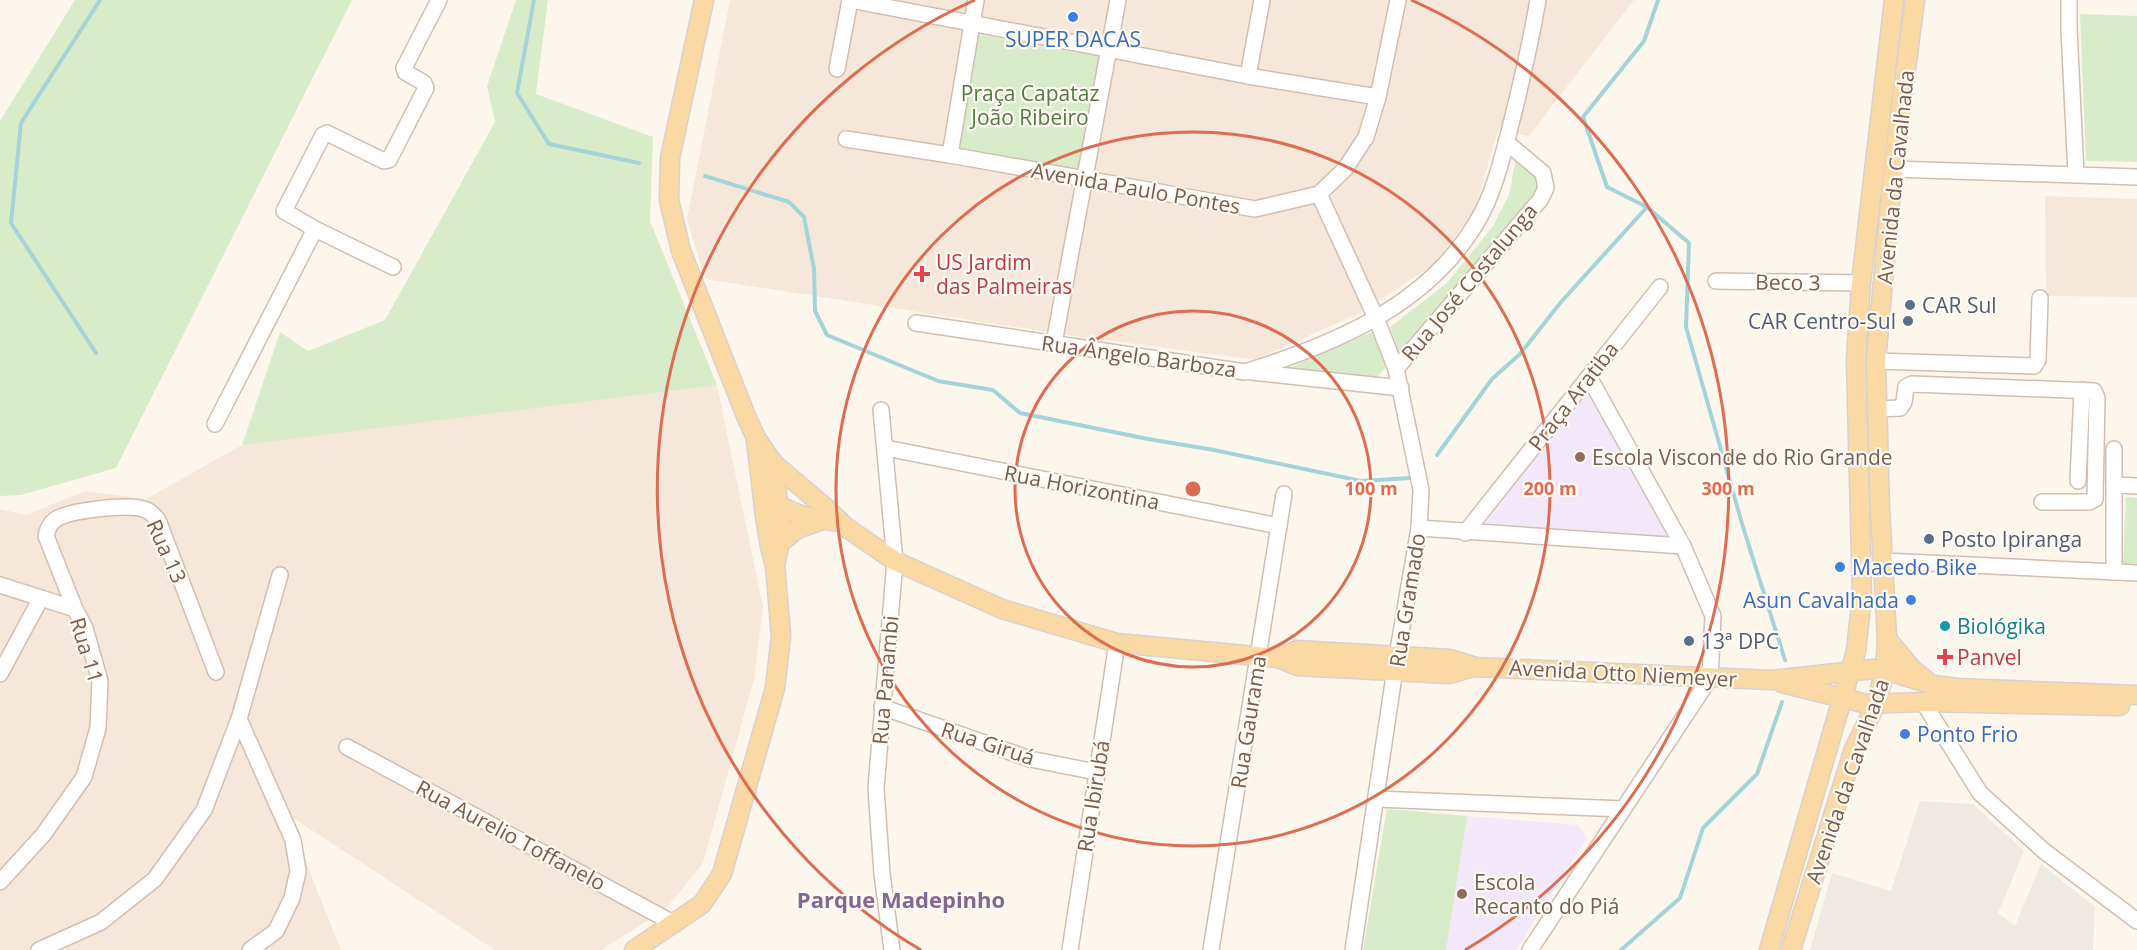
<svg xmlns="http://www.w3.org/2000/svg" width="2137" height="950" viewBox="0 0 2137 950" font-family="'Open Sans',sans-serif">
  <rect width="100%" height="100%" fill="#fdf6ec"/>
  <g fill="#f5e8da">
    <polygon points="730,0 1634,0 1529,136 1498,131 1474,212 1433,265 1360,313 1255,360 1067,335 705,279 687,219"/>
    <polygon points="2045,196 2137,199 2137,297 2046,296"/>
    <polygon points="717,385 763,607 754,679 703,863 666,909 601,950 495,950 287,814 341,950 0,950 0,509 26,515 85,491 146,499 242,445 420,399"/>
  </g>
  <polygon fill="#efe9e4" points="1920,801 1973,804 2024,851 1998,913 2015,926 2041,864 2095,907 2093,950 1810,950 1832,873 1891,891"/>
  <g fill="#f3e8fa">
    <polygon points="1587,390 1668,538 1485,524"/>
    <polygon points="1387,809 1578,825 1587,838 1516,950 1363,950"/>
  </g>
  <g fill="#d8ecc9">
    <polygon points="75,0 352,0 116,468 21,495 0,496 0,121"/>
    <polygon points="516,0 548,0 536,94 653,137 650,221 717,385 242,445 280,332 308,351 385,320 495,122 487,86"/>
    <polygon points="2080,14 2137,16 2137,162 2086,161"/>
    <polygon points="979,35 1101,57 1080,175 958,153"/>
    <polygon points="1516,158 1536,173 1541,185 1535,196 1400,355 1390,327 1447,283 1493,226 1509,195"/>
    <polygon points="1372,332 1386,367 1377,377 1289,368"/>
    <polygon points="2126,497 2137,498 2137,566 2123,566"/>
    <polygon points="1387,809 1467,816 1446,950 1363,950"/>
  </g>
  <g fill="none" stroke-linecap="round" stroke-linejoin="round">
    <g stroke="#a5d3da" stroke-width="4">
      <polyline points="534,0 517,93 549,144 639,163"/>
      <polyline points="1658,0 1644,41 1583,117 1607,187 1647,207 1689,243 1686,327 1743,527 1785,660"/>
      <polyline points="705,176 789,202 804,217 814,269 815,311 827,335 938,381 993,390 1020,413 1148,439 1214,450 1361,481 1409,478"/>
      <polyline points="96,353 11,223 21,123 100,0"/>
      <polyline points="1437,455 1492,379 1520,354 1561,302 1647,207"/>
      <polyline points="1621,950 1680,898 1703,828 1757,774 1782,702"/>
    </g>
    <g stroke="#d1beb0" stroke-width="18">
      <g id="minor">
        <polyline points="850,0 1248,76 1378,97"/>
        <polyline points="2069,0 2069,29 2076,175"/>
        <polyline points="837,69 850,0"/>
        <polyline points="1248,76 1262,0"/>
        <polyline points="846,139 950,155 1255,209 1319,194 1345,169 1366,137 1378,97 1398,0"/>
        <polyline points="950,155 976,0"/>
        <polyline points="1893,169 2137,177"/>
        <polyline points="1319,194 1376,318 1396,369 1421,490 1419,528 1397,656 1353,950"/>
        <polyline points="315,229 393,267"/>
        <polyline points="1716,281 1861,283"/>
        <path d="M916,323l329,49c93,-29 190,-69 238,-161 14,-29 21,-60 29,-91 10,-40 19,-80 26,-120"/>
        <polyline points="1054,343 1118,0"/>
        <polyline points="1876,361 2034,366 2038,360 2040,298"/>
        <polyline points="1396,369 1540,200 1546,188 1543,173 1506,142"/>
        <polyline points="1252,372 1401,388"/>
        <polyline points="1878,409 1900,408 1904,402 1906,387 1912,384 2094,391 2097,398 2095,499 2089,502 2042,502"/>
        <polyline points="881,410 895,561 876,788 882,874 892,950"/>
        <polyline points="215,424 315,229 284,211 323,135 327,133 384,161 389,160 426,88 424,83 405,72 404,68 439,0"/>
        <polyline points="886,448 1279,526"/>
        <polyline points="2078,481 2082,390"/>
        <polyline points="2114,485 2137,486"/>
        <polyline points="1419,528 1683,546"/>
        <polyline points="1465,533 1660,287"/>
        <polyline points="1884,561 2137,573"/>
        <polyline points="2114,572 2114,449"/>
        <polyline points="0,585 75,609 85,628 100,681 98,728 84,777 43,835 0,882"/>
        <path d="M75,609l-29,-73c2,-7 3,-12 9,-16 12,-10 73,-16 88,-11 7,1 10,6 15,11l58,152"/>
        <polyline points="0,674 41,598"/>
        <polyline points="1923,702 1980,793 2044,851 2137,921"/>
        <polyline points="882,707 1030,759 1096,772"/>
        <polyline points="239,719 293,840 298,871 292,898 276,931 250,950"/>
        <polyline points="347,747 675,924"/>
        <polyline points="1376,799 1623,809"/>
        <polyline points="39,950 101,922 155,879 204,810 239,719 280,575"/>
        <polyline points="1070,950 1117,643"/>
        <polyline points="1211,950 1284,494"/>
        <polyline points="1530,950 1710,678 1713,616 1683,546 1589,377"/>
      </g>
    </g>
    <g stroke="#dad1cd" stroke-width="21">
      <g id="major">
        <polyline points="704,0 670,158 669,200 681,251 746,416 756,438 773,463 782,533 775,565"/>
        <polyline points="773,463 827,509 847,528 895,561 1002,609 1117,643 1278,658 1298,666 1449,674 1474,667"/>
        <path d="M772,498c15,18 47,21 68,24"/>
        <polyline points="781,542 797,529 822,520"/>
        <polyline points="1887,639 1913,670 1926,680"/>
        <polyline points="1278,658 1297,650 1450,659 1476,667 1771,680 1873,669 1885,670 1933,685 1958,688 2137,695"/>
        <polyline points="1782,683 1867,704 1923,702 2120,706"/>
        <polyline points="634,950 702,904 722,874 775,688 781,636 775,565 770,546 765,516 756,440"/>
        <polyline points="1769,950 1856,651 1862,596 1856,360 1861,283 1894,0"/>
        <polyline points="1791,950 1854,749 1876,704 1885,670 1887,639 1880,509 1876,361 1893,169 1915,0"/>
      </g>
    </g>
    <use href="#minor" stroke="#fff" stroke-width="15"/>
    <use href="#major" stroke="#fbd9a5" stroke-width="18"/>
  </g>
  <g fill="none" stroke="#dc6d51" stroke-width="3">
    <circle cx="1193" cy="489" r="178"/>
    <circle cx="1193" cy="489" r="357"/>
    <path d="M921 950A535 535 0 0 1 975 0M1411 0A535 535 0 0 1 1465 950"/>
  </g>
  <g fill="#3f7fe0" stroke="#fffaf3" stroke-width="2">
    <circle cx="1073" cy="17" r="6"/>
    <circle cx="1840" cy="567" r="6"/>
    <circle cx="1911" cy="600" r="6"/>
    <circle cx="1905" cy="734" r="6"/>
  </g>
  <g fill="#e0444e" stroke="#fffaf3" stroke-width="2">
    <path d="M919 265h6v6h6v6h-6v6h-6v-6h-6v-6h6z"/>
    <path d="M1942 648h6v6h6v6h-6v6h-6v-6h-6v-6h6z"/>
  </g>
  <g fill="#5c6f8a" stroke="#fffaf3" stroke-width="2">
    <circle cx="1910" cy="305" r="6"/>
    <circle cx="1908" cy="321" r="6"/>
    <circle cx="1929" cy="539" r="6"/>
    <circle cx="1689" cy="641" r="6"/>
  </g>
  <g fill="#8d6e63" stroke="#fffaf3" stroke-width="2">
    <circle cx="1580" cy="457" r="6"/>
    <circle cx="1462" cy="894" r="6"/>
  </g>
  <circle fill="#0f9aa8" stroke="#fffaf3" stroke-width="2" cx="1945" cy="626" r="6"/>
  <g text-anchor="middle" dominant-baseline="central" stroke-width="4.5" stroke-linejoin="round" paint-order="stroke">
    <g font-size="21" fill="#366cbe" stroke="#fffaf3" text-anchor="start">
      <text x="1073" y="39" text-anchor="middle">SUPER DACAS</text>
      <text x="1852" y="567">Macedo Bike</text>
      <text x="1899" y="600" text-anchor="end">Asun Cavalhada</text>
      <text x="1917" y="734">Ponto Frio</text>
    </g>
    <g font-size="21" fill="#537a41" stroke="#fffaf3">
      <text x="1030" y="93">Praça Capataz<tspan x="1030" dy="24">João Ribeiro</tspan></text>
    </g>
    <g font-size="21" fill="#7a5c4d" stroke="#fffaf3">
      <text transform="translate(1895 177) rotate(-84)">Avenida da Cavalhada</text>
      <text transform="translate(1136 188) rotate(10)">Avenida Paulo Pontes</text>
      <text transform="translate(1469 282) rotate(-50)">Rua José Costalunga</text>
      <text transform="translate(1788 282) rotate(1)">Beco 3</text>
      <text transform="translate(1139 356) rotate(8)">Rua Ângelo Barboza</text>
      <text transform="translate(1573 396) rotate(-52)">Praça Aratiba</text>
      <text transform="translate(1082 487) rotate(11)">Rua Horizontina</text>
      <text transform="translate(167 551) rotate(66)">Rua 13</text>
      <text transform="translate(1407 600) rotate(-81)">Rua Gramado</text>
      <text transform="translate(87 650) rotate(73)">Rua 11</text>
      <text transform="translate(1623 673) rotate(3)">Avenida Otto Niemeyer</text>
      <text transform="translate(885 680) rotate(-85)">Rua Panambi</text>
      <text transform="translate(1248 722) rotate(-81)">Rua Gaurama</text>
      <text transform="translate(988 743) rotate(18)">Rua Giruá</text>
      <text transform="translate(1847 781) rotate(-71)">Avenida da Cavalhada</text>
      <text transform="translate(1093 796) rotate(-81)">Rua Ibirubá</text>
      <text transform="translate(511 835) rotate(28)">Rua Aurelio Toffanelo</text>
    </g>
    <g font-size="21" fill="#be3a42" stroke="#fffaf3" text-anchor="start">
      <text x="936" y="262">US Jardim<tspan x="936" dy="24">das Palmeiras</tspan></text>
      <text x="1957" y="657">Panvel</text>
    </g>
    <g font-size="21" fill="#4e5e75" stroke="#fffaf3" text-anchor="start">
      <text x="1922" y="305">CAR Sul</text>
      <text x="1896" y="321" text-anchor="end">CAR Centro-Sul</text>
      <text x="1941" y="539">Posto Ipiranga</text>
      <text x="1701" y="641">13ª DPC</text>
    </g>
    <g font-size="21" fill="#785e54" stroke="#fffaf3" text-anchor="start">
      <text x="1592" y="457">Escola Visconde do Rio Grande</text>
      <text x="1474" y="882">Escola<tspan x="1474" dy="24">Recanto do Piá</tspan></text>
    </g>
    <g font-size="21" fill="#0d838f" stroke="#fffaf3" text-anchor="start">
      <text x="1957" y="626">Biológika</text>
    </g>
    <g font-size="22" font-weight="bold" fill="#846695" stroke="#fffaf3">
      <text x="901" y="899">Parque Madepinho</text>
    </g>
  </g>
  <circle cx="1193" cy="489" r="9" fill="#dc6d51" stroke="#fffaf3" stroke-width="3"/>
  <g font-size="18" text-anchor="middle" font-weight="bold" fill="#dc6d51" stroke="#fffaf3" stroke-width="4.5" stroke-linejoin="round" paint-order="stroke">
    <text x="1371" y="495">100 m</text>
    <text x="1550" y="495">200 m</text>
    <text x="1728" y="495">300 m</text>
  </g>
</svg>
